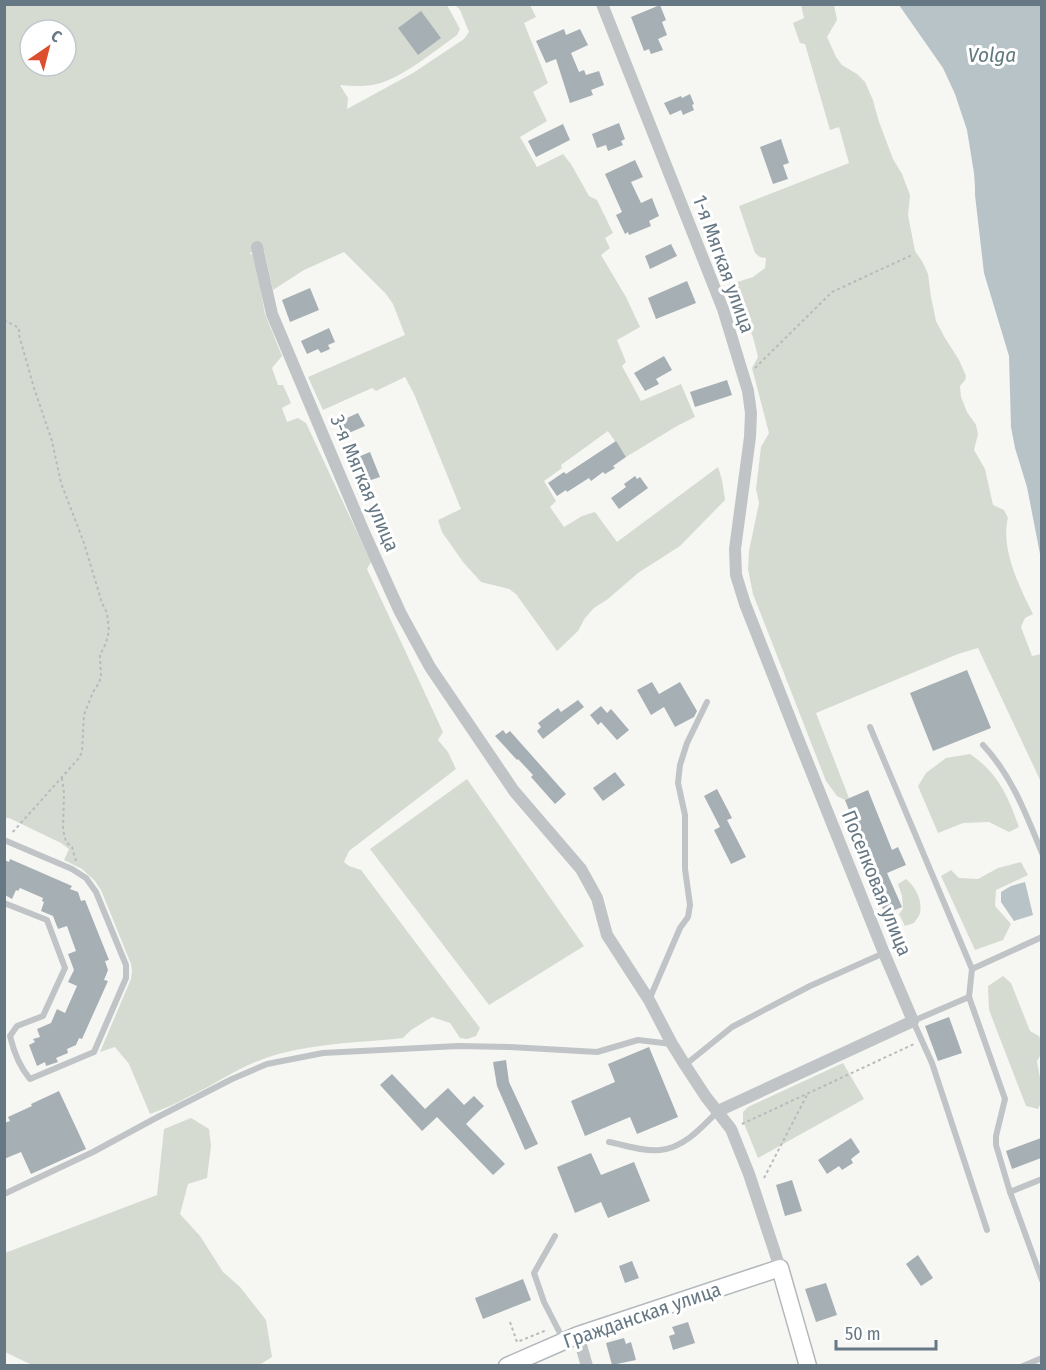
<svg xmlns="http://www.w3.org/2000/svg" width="1046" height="1370" viewBox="0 0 1046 1370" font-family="'Fira Sans Condensed',sans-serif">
  <rect width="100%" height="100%" fill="#f6f6f3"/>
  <g fill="#d6dbd2" fill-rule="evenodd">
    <path d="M4,5h443l13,24 -3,6c-21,15 -55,43 -80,49 -12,3 -25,2 -37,1l8,13 -1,11 66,-36 51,-34 5,-7 -9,-22 -5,-5h75l6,12 -12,6 24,60 -15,9 14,29 -27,16 17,30 26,-13 8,10 18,32 8,4 16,33 -8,5 5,10 -9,7 25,42 14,30 -23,13 9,22 -4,4 19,35 40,-17 14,33 -18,9 -51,31 -18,-26 -47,34 1,3 -18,13 12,20 -6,6 14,20 18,-11 13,-4 22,30 101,-75 4,13 3,20 -45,46 -42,27 -30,26 -14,9 -9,10 -7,13 -21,20 -41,-57 -7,-5 -28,-7 -18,-20 -21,-30 -4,-12 23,-11 -47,-115 -9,-17 -29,14 -4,-3 -49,22 -15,-33 97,-42 -12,-31 -7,-10 -42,-42 -40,18 -31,20 -9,-40 -15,3 5,2 11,59 17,42 -10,12 6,17h5l8,18 -9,5 5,14 11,-4 8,5 65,139 -4,7 76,163 -5,8 10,12 8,17 -107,82 -5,11 5,4 12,4 119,158 -4,8 -9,3 -7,-1 -10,-15 -18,-6 -21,13 -8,8c-45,5 -93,5 -137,20 -27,9 -52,27 -78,39 -12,7 -25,12 -38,17l-21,-50 -14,-17 -15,5 31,-73 1,-8 -1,-7 -30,-74 -6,-9 -13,-12 -18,-9 5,-11 -8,-6 -52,-25h-4zM30,30h36v36h-36z"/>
    <path d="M801,5h33l3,15 -10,17 9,20 6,8 15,9 8,8 8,18 5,19 15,40 9,15 8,21 -2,20 7,36 7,10 6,13 3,23 5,24 9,17 14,22 7,16 -1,4 -5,6 1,11 6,15 9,13 2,9 -4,16 11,19 8,36 11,5 4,8c-8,30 12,70 25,96l-8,4 -4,9 11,29 9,-2v128l-63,-134 -20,6 -142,59 33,85 -4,2 -8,-4 -11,-15 -73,-187 -5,-25 1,-18 10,-48 -3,-14 5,-42 8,-14 -17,-65 6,-11 -5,-20 -25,-52 25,-8 12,-9 1,-10 -6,-1 -5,-4 -16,-47 110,-43 -10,-36 -9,3 -25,-86 -5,-1 -7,-20 11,-5z"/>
    <path d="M970,754c28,19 38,42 49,73l-10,5 -20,-10 -26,1 -25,10 -20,-47 8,-13 20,-15z"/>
    <polygon points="467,779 584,946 489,1005 370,849"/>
    <polygon points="1021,862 1028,875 996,890 995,906 1011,924 1003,940 975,950 941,876 951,870 959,878 978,879 998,868"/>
    <path d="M906,879c9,7 17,22 14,34 -1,4 -4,6 -6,10l-9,3 -6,-12 4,-5 -1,-13 -4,-12z"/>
    <path d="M1003,976l8,7 19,48 9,5c4,10 4,16 -2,25 2,15 9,35 1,48l-12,-3 -37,-96 -1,-24z"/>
    <polygon points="843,1063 864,1099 758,1158 743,1121 743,1112 748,1107"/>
    <polygon points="191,1118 209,1129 211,1146 207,1178 188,1184 180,1214 200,1236 223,1272 240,1287 266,1320 272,1357 258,1366 34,1366 5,1352 5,1253 157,1195 164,1129"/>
  </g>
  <g fill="#b7c3c7">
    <polygon points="899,5 1041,5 1041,559 1027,487 1015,448 1011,427 1009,356 984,273 975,195 975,187 974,173 967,130 955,94 943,68"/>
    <polygon points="1025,882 1033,915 1014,921 1001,902 1001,892 1011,886"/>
  </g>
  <g fill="#a6afb4">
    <polygon points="660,5 666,20 662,22 667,35 658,39 663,50 651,54 649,49 644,51 631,17"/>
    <polygon points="421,11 441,38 418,55 398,28"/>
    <polygon points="564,29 566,35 580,29 588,45 571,53 579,72 584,70 586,75 599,71 604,85 591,90 593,95 570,103 556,59 546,63 536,41"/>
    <polygon points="690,94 694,104 692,105 694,110 683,115 681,110 670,115 664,103 681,96 682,98"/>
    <polygon points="619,123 625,139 621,141 623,145 608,151 606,145 597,148 592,134"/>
    <polygon points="563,124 570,140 536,157 528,141"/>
    <polygon points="781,139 789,163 783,165 788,179 773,184 760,147"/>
    <polygon points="635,160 643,177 631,182 641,203 652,198 659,216 649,221 651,226 629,235 628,232 625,234 616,215 622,212 605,174"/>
    <polygon points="671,244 677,256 650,269 645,256"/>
    <polygon points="687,281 696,303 656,319 648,298"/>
    <polygon points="310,288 319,310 290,322 282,300"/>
    <polygon points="329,328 335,342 328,345 330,349 321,353 318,349 307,354 301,341"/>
    <polygon points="664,356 672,370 656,379 659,384 645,391 634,373"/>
    <polygon points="727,380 732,395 695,407 690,392"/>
    <polygon points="358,413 365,426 342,436 336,423"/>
    <polygon points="616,441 626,457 613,466 615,468 605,474 603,472 591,481 589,478 567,492 566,490 557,496 548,483 564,472 566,474"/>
    <polygon points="370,452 380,477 359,484 352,466 360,463 358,457"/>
    <polygon points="635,476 637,479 640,477 648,488 619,509 611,498 626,487 624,484"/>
    <polygon points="967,670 991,728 933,751 910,693"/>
    <polygon points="652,682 659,694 680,682 697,711 694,717 675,727 664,707 651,715 637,690"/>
    <polygon points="578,700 584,707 543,739 537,731 541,727 538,723 558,708 561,712"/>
    <polygon points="601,706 607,713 611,709 629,730 617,740 601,722 598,725 590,715"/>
    <polygon points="503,730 506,734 510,731 566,794 555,804 531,777 533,775 518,759 517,760 495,736"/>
    <polygon points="615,772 625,785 603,801 593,788"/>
    <polygon points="717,789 732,818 727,820 746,857 731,864 714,830 720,827 704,796"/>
    <polygon points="868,790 892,850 898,847 906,865 887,873 902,907 885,914 857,848 863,846 845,800"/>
    <polygon points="10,859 72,886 70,889 78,892 81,901 85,900 109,960 105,961 108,970 104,980 108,981 82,1039 79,1038 76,1045 67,1049 68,1053 56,1058 58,1062 46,1066 45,1062 37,1066 29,1045 35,1042 33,1039 40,1037 37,1029 51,1023 57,1009 65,1013 77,986 68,982 74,970 68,954 76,951 67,926 58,929 53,916 41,911 44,902 42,901 43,898 20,888 18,891 16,890 12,899 5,895 4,860 9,862"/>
    <polygon points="949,1017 962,1053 938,1061 925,1026"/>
    <polygon points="649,1047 678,1117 637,1134 630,1117 585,1136 571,1101 615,1082 608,1064"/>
    <polygon points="506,1060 509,1082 538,1144 525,1150 497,1086 493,1062"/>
    <polygon points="392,1074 425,1109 448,1088 464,1105 474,1096 484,1106 466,1124 505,1164 493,1175 437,1117 422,1131 380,1085"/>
    <polygon points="59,1091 86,1149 31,1174 21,1152 4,1159 4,1123 10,1121 8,1117 32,1106 31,1104"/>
    <polygon points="851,1138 860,1152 851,1159 853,1163 842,1170 839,1166 827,1174 818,1160"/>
    <polygon points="1041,1138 1041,1158 1012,1169 1006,1151"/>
    <polygon points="591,1153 601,1175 634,1162 650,1201 608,1218 601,1202 575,1213 557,1167"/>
    <polygon points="792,1180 802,1211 785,1216 776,1185"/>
    <polygon points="918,1255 933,1278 921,1286 906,1264"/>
    <polygon points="632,1261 639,1278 625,1283 619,1266"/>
    <polygon points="523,1279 531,1300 483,1319 475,1298"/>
    <polygon points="826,1283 837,1315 816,1322 805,1289"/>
    <polygon points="688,1322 695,1343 673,1350 669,1336 675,1334 672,1327"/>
    <polygon points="624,1338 626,1344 631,1342 636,1360 612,1365 606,1343"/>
  </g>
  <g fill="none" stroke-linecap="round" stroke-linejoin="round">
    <g stroke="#b2b8bc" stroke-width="19">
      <polyline id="secondary" points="507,1366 578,1335 780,1268 808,1366"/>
    </g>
    <g stroke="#b8bbbd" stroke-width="2" stroke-dasharray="3 3" stroke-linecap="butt">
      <polyline points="4,320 19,328 19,335 34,388 52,441 61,483 84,543 102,603 107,613 109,631 106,643 100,655 101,676 99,683 93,692 84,715 82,752 79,758 12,833"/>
      <polyline points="755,368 832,292 912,255"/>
      <polyline points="62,778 64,793 63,829 66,842 72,847 76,861"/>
      <polyline points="742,1124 914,1044"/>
      <polyline points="764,1178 808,1093"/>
      <polyline points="510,1322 517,1342 547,1330"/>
    </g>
    <g stroke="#c0c4c7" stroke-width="6">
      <polyline points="870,727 972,969 969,997 1005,1099 996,1136 996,1145 1010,1192 1042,1280"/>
      <path d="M983,745c29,31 43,69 59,108"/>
      <path d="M4,840l68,29 14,9 10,14 30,73v13l-32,74 -64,27c-11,-13 -16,-26 -20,-43l7,-10 26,-10 22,-48 -18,-48 -43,-17"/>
      <polyline points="972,969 1042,937"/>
      <polyline points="969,997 913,1021 932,1063 987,1230"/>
      <polyline points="649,1000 680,928 688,917 690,905 685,869 685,815 678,783 680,765 687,743 707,702"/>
      <polyline points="685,1065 732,1027 810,986 884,953"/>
      <path d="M609,1142c16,3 35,10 51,8 24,-2 42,-23 57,-38"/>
      <polyline points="1010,1192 1042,1179"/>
      <polyline points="4,1194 93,1152 154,1119 232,1079 267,1064 323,1053 458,1046 510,1047 597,1052 638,1040 672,1044"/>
      <polyline points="555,1236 534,1273 544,1302 564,1341"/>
      <polyline points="1023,1366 1042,1358"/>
    </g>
    <g stroke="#c0c4c7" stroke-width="12">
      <polyline points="602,4 723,309 748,391 751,413 750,437 735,549 736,575 745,604 797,736 884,953 913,1021 718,1111"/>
      <polyline points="257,247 272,314 363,530 400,612 430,667 514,791 581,869 597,898 607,935 649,1000 672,1044 685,1065 706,1097 731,1129 749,1174 780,1268"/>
      <polyline points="578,1335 587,1366"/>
    </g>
    <use href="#secondary" stroke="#fff" stroke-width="16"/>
  </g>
  <g text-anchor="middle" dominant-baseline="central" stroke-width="6" stroke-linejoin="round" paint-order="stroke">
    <g font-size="20" fill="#667883" stroke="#fff">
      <text transform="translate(724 264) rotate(70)">1-я Мягкая улица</text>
      <text transform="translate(365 483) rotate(67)">3-я Мягкая улица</text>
      <text transform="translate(877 883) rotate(68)">Поселковая улица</text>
      <text transform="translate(642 1315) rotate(-19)">Гражданская улица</text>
    </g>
    <g font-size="21" font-style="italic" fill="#62797f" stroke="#fff">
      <text x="992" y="55">Volga</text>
    </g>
  </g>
  <rect width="1046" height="1370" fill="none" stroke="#667883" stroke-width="12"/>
  <g transform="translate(48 48) rotate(35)"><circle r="28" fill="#ffffff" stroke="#c2c9cd" stroke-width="1.5"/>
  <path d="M0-4.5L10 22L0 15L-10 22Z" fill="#dc4e2d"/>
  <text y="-9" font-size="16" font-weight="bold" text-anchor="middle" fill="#667883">С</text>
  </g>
  <path d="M836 1340v9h100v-9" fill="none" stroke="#667883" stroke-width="3"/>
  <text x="845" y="1340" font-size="18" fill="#667883" stroke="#ffffff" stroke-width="4.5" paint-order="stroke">50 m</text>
</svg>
